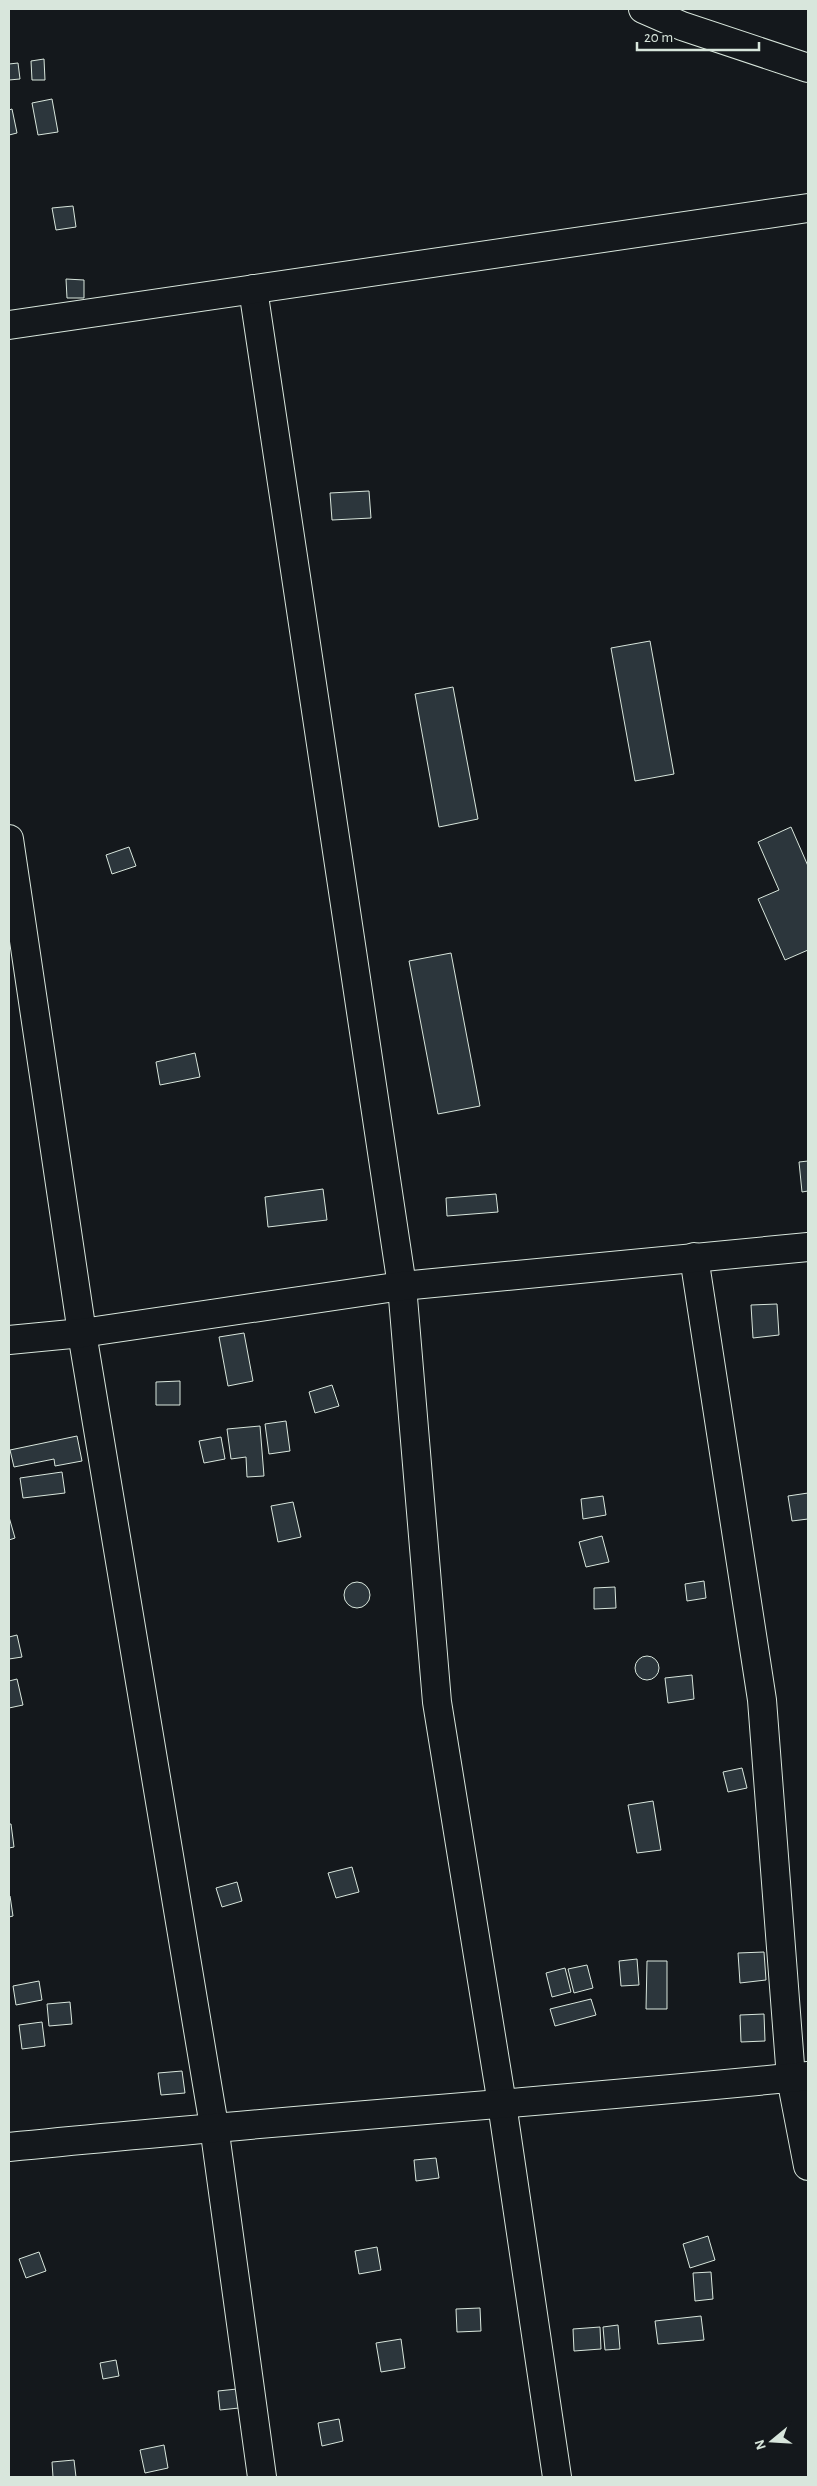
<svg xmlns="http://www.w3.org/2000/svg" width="817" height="2486" viewBox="0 0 817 2486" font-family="'Alegreya Sans',sans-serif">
  <rect width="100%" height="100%" fill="#14181c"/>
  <g fill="#2c363c" stroke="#d8e6dc">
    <polygon points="44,59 45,80 32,80 31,61"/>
    <polygon points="18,63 20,79 9,80 9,64"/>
    <polygon points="52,99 58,132 38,135 32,103"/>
    <polygon points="12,109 17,133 9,135 9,110"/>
    <polygon points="73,206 76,227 56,230 52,208"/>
    <polygon points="66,279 84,280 84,298 67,298"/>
    <polygon points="369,491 371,518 332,520 330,493"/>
    <polygon points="650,641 674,774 635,781 611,648"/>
    <polygon points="453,687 478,819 439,827 415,694"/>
    <polygon points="791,827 808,866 808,950 785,960 758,899 779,890 758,842"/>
    <polygon points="129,847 136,866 112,874 106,855"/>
    <polygon points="451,953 480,1106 438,1114 409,961"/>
    <polygon points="195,1053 200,1077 160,1085 156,1062"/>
    <polygon points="808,1161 808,1191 802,1192 799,1162"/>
    <polygon points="323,1189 327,1220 268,1227 265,1197"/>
    <polygon points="496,1194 498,1212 447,1216 446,1198"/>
    <polygon points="777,1304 779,1335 753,1338 751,1305"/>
    <polygon points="244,1333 253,1381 228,1386 219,1337"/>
    <polygon points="180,1381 180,1405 156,1405 156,1382"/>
    <polygon points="332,1385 339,1406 315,1413 309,1392"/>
    <polygon points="286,1421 290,1451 269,1454 265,1424"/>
    <polygon points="260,1426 264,1476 247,1477 246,1457 231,1459 227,1429"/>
    <polygon points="77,1436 82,1461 55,1466 54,1459 14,1467 10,1450"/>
    <polygon points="221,1437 225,1459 204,1463 199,1441"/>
    <polygon points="62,1472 65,1493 23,1498 20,1478"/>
    <polygon points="808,1493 808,1519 792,1521 788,1496"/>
    <polygon points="603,1496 606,1515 583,1519 581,1499"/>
    <polygon points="293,1502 301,1537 278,1542 271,1506"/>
    <polygon points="9,1517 15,1538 9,1540"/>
    <polygon points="602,1536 609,1562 586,1567 579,1542"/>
    <polygon points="704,1581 706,1598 687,1601 685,1584"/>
    <circle cx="357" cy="1595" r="13"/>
    <polygon points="615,1587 616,1608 594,1609 594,1588"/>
    <polygon points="17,1635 22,1657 9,1659 9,1637"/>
    <circle cx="647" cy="1668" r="12"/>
    <polygon points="692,1675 694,1699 668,1703 665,1678"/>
    <polygon points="17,1679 23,1705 9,1708 9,1681"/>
    <polygon points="742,1768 747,1788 728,1792 723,1772"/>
    <polygon points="653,1801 661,1850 637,1853 628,1805"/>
    <polygon points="9,1824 11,1824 14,1847 9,1848"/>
    <polygon points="352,1867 359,1892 336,1898 328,1873"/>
    <polygon points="237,1882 242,1901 222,1907 216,1888"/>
    <polygon points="10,1896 13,1916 9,1917 9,1897"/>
    <polygon points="764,1952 766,1980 740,1983 738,1953"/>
    <polygon points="637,1959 639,1985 621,1986 619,1961"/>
    <polygon points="647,1961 667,1961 667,2009 646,2009"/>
    <polygon points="587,1965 593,1988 574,1993 568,1969"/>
    <polygon points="565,1968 571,1992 552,1997 546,1973"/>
    <polygon points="39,1981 42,2000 16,2005 13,1986"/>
    <polygon points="591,1999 596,2015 555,2026 550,2009"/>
    <polygon points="70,2002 72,2024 49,2026 47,2004"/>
    <polygon points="764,2014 765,2041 741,2042 740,2015"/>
    <polygon points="42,2022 45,2046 22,2049 19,2025"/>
    <polygon points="182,2071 185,2093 161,2095 158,2073"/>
    <polygon points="436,2158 439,2178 416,2181 414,2160"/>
    <polygon points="708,2236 715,2260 690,2268 683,2244"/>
    <polygon points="377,2247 381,2270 359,2274 355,2251"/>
    <polygon points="39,2252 46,2271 26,2278 19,2259"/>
    <polygon points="711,2272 713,2299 695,2301 693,2273"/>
    <polygon points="480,2308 481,2331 457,2332 456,2309"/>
    <polygon points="701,2316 704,2340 658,2344 655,2321"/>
    <polygon points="618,2325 620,2349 605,2350 603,2327"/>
    <polygon points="600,2327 601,2349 574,2351 573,2329"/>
    <polygon points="401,2339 405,2368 381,2372 376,2343"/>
    <polygon points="116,2360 119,2376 103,2379 100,2363"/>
    <polygon points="237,2389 239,2408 220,2410 218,2391"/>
    <polygon points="339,2419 343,2441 322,2446 318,2423"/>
    <polygon points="164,2445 168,2468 145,2473 140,2450"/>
    <polygon points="74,2460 76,2477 53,2477 52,2462"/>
  </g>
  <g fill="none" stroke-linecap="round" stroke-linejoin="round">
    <g stroke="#d8e6dc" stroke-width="30">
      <g id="minor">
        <polyline points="643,9 682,26 808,68"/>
        <polyline points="253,289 402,1286 437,1702 502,2104 557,2477"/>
        <polyline points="9,325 808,208"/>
        <polyline points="9,839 82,1333 214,2126 262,2477"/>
        <polyline points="694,1257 762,1700 791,2078 808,2166"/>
        <polyline points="9,1340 82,1333 402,1286 808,1247"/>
        <path d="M9,2147c266,-27 533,-44 799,-71"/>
      </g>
    </g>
    <use href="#minor" stroke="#14181c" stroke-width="28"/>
  </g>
  <rect width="817" height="2486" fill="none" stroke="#d8e6dc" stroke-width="20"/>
  <g transform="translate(772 2441) rotate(252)" stroke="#14181c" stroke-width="4" paint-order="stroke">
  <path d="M0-4L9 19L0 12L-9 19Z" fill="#d8e6dc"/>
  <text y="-8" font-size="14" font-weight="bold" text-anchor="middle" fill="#d8e6dc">N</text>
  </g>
  <path d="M637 42v8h122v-8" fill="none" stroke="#d8e6dc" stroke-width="2.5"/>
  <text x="644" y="42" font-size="15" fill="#d8e6dc" stroke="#14181c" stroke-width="4" paint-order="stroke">20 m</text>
</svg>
